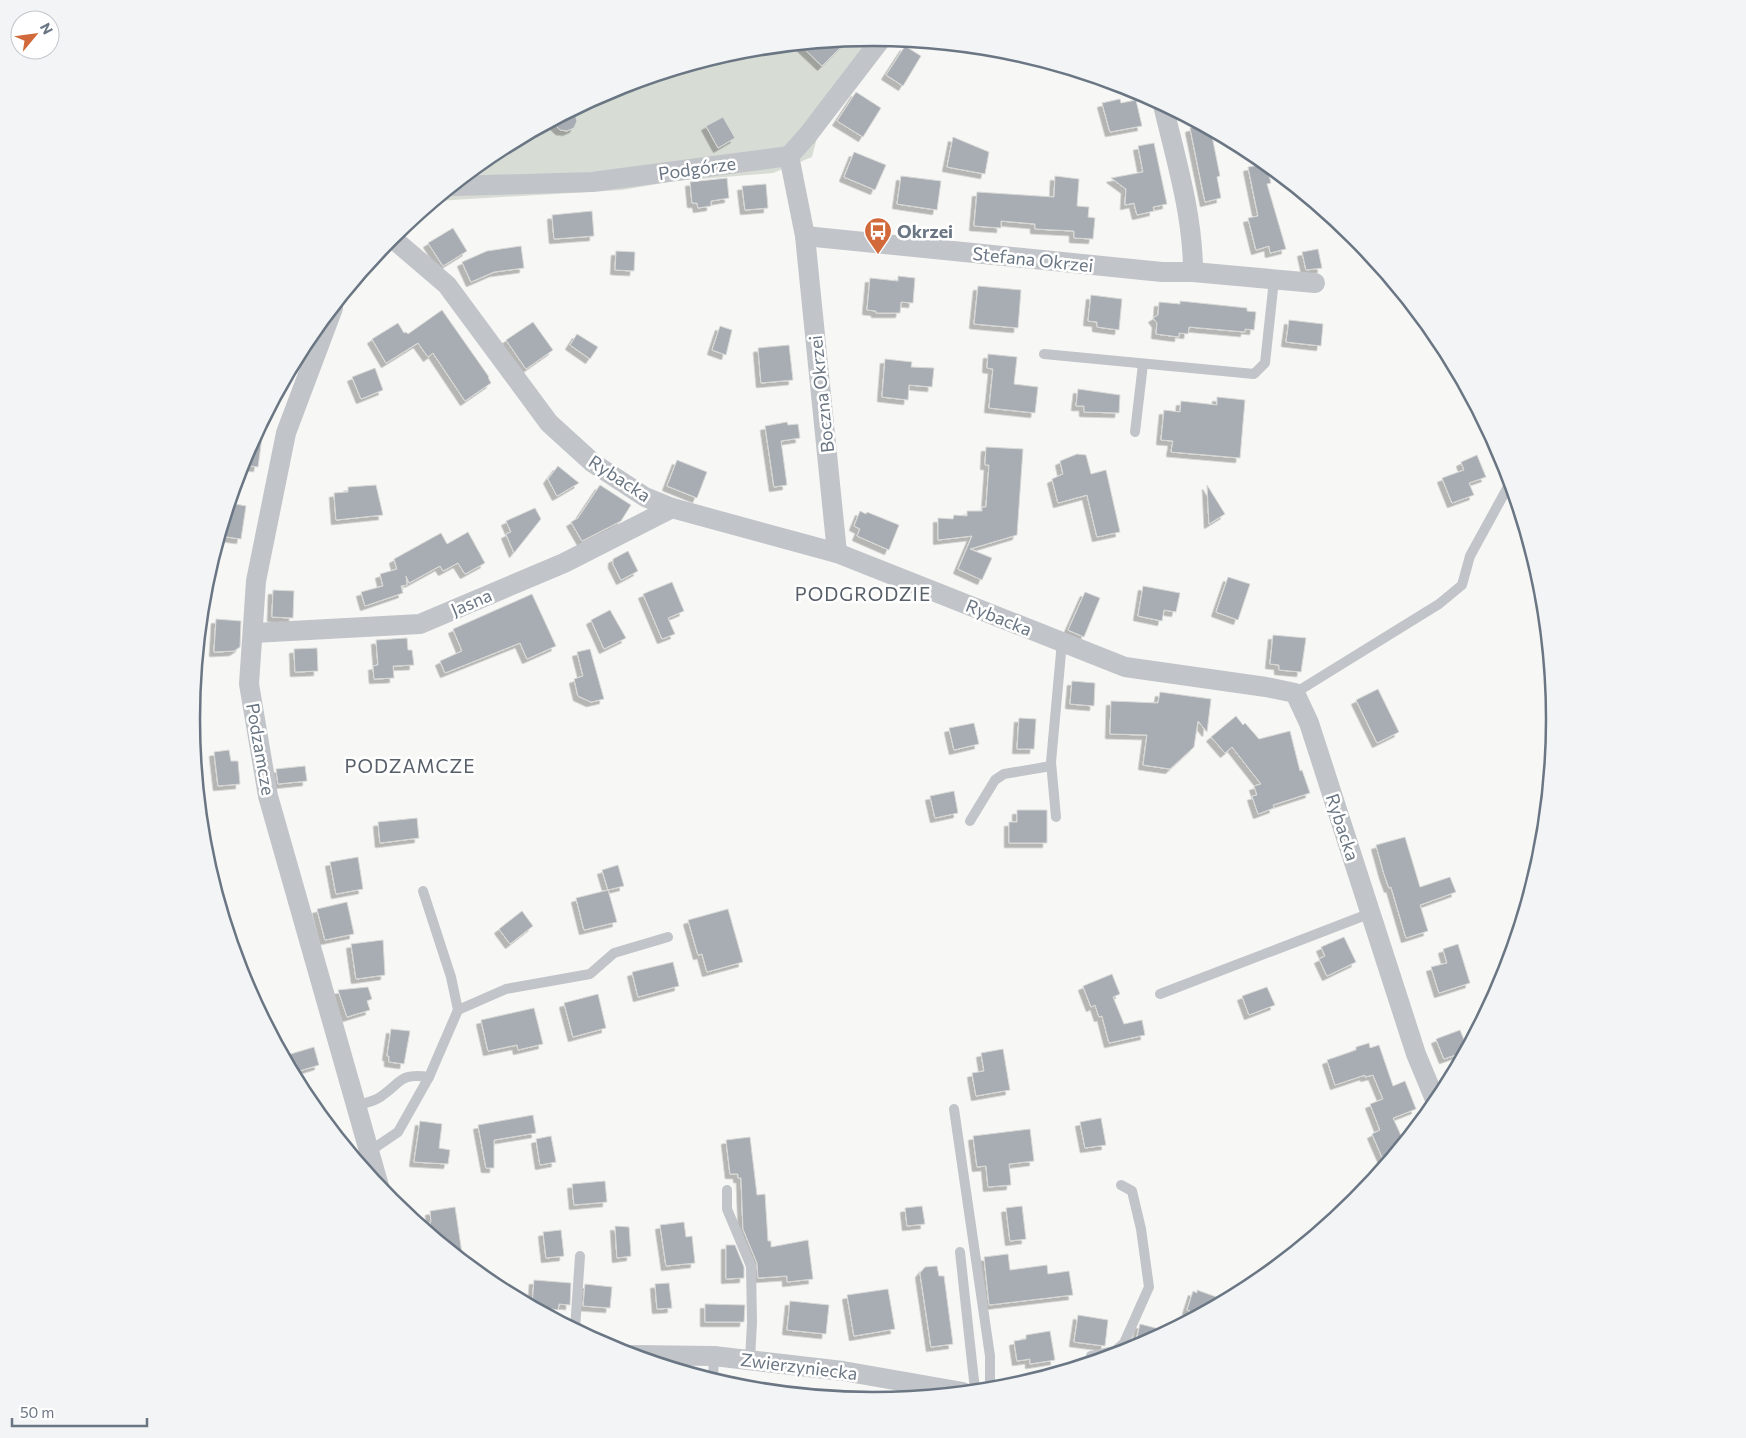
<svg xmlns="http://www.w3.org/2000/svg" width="1746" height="1438" viewBox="0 0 1746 1438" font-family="Commissioner,sans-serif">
  <defs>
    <filter id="shadow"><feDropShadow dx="-4.5" dy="4.5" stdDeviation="0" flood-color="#0004"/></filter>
  </defs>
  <rect width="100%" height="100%" fill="#f7f7f5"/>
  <polygon fill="#d7dcd5" points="873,38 817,138 812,157 773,173 675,181 622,190 436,201 495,152 612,89 740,51"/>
  <g fill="#a7adb3" stroke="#d9d9d7" filter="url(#shadow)">
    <polygon points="848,40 822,66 800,45 828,42"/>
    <polygon points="905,46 921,56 903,86 886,75"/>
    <polygon points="856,92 881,108 863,137 837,121"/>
    <polygon points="1120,99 1121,103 1136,100 1142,126 1110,132 1102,103"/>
    <polygon points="574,110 577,121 574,128 567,131 560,130 552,122"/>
    <polygon points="723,117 735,138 718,148 706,126"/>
    <polygon points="1201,125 1211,131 1220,176 1217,177 1221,198 1205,202 1190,128"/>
    <polygon points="953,137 989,152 985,174 947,167"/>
    <polygon points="1154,143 1167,204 1153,207 1154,211 1137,215 1134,203 1125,205 1126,189 1111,178 1143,172 1138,146"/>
    <polygon points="854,152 886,165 875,190 844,177"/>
    <polygon points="1266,164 1271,183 1267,184 1286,249 1270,253 1269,246 1256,250 1248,218 1258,216 1248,167"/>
    <polygon points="901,176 941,181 937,210 897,204"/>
    <polygon points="1055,176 1079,179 1077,206 1089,207 1088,217 1095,218 1093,239 1074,238 1074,231 1035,229 1035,224 1001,221 1001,228 974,226 977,192 1054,197"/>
    <polygon points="727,178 729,198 711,201 711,206 698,208 697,203 692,203 690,182"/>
    <polygon points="766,184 768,208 745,210 742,186"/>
    <polygon points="592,211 594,236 554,239 552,215"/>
    <polygon points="453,228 467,251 443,266 428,243"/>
    <polygon points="521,246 524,268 494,272 471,282 462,262 487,251"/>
    <polygon points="1318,249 1322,268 1306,270 1302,252"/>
    <polygon points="616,251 635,252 634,271 615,270"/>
    <polygon points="898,276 915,278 913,303 901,302 900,313 876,313 876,311 867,310 870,278 898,281"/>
    <polygon points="978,286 1021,290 1018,328 974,324"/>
    <polygon points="1091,295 1122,299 1119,330 1097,327 1097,322 1088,321"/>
    <polygon points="1180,301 1247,308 1247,311 1256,312 1254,330 1245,329 1245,332 1189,327 1188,334 1179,333 1179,337 1156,334 1157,323 1153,318 1158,315 1159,302 1180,304"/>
    <polygon points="442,310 489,377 488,377 491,383 465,401 433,353 428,357 418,343 386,363 372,339 398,323 404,333 406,332 408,334"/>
    <polygon points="1289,320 1323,324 1321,346 1286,342"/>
    <polygon points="533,322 553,350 526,369 506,340"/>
    <polygon points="720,326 732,330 726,355 712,350"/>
    <polygon points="577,334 598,347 590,359 570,345"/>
    <polygon points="789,345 793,380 761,383 758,348"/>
    <polygon points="988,354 1017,357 1014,384 1038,387 1035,413 989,408 993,369 987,368"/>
    <polygon points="885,359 912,362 911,367 934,368 932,387 909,385 908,400 882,397"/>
    <polygon points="375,368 383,390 361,399 352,377"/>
    <polygon points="1078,389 1120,395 1119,413 1084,412 1084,406 1076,406"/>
    <polygon points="1217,397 1245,400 1240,458 1171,452 1173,441 1161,440 1164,410 1180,412 1181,401 1217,405"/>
    <polygon points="262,422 264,423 258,467 241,465"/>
    <polygon points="787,422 788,425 798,424 800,438 781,441 787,485 774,487 765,426"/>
    <polygon points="986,447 1023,449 1017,535 970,549 992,558 982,580 958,569 972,536 938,540 938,518 953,519 954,515 967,516 967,511 982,511 982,507 986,507 989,465 985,465"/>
    <polygon points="1077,454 1086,455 1091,474 1106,470 1120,532 1097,537 1087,495 1058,503 1052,479 1063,474 1060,461"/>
    <polygon points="1477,455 1486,477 1469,483 1474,495 1452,503 1442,478 1464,470 1461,462"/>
    <polygon points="677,460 707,472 697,498 667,486"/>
    <polygon points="558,466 579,483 557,496 548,479"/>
    <polygon points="376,485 383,515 336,520 334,493 348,492 348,487"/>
    <polygon points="600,485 631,505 621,521 582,541 571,522 578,518"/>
    <polygon points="1207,485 1225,514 1209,524"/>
    <polygon points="230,503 246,506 241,539 220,536"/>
    <polygon points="535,508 541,519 514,553 506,534 511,532 506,521"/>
    <polygon points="860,511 866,514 867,512 899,525 889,550 857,536 860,529 854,526"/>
    <polygon points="468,532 485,563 465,574 458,563 443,571 440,566 409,583 406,576 407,585 401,586 403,593 365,606 361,592 383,586 380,574 397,569 394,559 441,533 447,544"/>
    <polygon points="628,551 638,571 621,580 613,564 613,559"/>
    <polygon points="1228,577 1250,584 1238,620 1216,612"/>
    <polygon points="672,582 684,611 668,618 675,634 662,639 643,594"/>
    <polygon points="1143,586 1180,593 1176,612 1164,610 1162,621 1138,616"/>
    <polygon points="273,590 294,591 293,618 272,617"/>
    <polygon points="1085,592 1100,598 1084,637 1068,630"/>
    <polygon points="532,594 556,646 527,659 520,643 445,673 440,661 462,651 453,629"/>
    <polygon points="610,610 626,638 604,649 591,620"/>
    <polygon points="216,619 241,621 240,647 234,651 214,652"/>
    <polygon points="1273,635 1306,638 1301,672 1279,670 1279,665 1270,664"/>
    <polygon points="407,638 408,650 412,650 414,665 393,666 394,678 374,679 373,666 378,665 376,640"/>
    <polygon points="317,648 318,671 295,672 294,649"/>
    <polygon points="590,649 604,699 591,702 578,696 574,679 583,676 577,652"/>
    <polygon points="1072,681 1095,683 1094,706 1070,704"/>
    <polygon points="1378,689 1399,732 1377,743 1356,700"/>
    <polygon points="1160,692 1211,699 1207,732 1198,721 1194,747 1170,769 1143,765 1147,735 1110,734 1111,701 1158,703"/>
    <polygon points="1236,716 1243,725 1245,723 1259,739 1290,731 1300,771 1302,770 1310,793 1273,805 1274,808 1258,814 1252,796 1257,795 1254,786 1261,784 1232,747 1225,753 1211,737"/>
    <polygon points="1019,718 1036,719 1034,749 1017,749"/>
    <polygon points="974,723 979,744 954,750 949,728"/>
    <polygon points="229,750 231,761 238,761 240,784 218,786 214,752"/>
    <polygon points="305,766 307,781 278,784 276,769"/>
    <polygon points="954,791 958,813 935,818 930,796"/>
    <polygon points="1017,810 1047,810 1047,843 1009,843 1009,822 1017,822"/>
    <polygon points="417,818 419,838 380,843 378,822"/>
    <polygon points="1405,837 1420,887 1450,877 1456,892 1420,905 1428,931 1406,938 1391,887 1389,888 1384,874 1376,845"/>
    <polygon points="358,857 363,889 336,894 330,862"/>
    <polygon points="618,865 624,886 608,890 602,870"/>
    <polygon points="608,890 617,922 584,930 576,898"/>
    <polygon points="347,902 354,934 325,940 317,909"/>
    <polygon points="728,909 743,962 707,972 702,954 698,955 688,920"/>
    <polygon points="522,911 533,926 510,944 499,929"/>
    <polygon points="1344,937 1356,962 1327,976 1319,959 1325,956 1321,947"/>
    <polygon points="383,940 385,975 356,979 351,944"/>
    <polygon points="1458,944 1470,983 1439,993 1431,967 1447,963 1443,949"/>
    <polygon points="673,962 679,986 638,997 632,972"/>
    <polygon points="1112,974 1120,994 1113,997 1124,1024 1142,1020 1145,1035 1109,1043 1102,1016 1099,1017 1095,1005 1091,1007 1083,986"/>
    <polygon points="368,987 372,999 367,1001 370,1010 347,1017 338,990"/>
    <polygon points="1267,987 1275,1005 1249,1015 1242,996"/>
    <polygon points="598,994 606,1028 573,1037 564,1003"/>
    <polygon points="534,1008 543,1044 518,1050 517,1045 488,1051 481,1020"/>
    <polygon points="391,1029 410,1031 404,1064 389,1062 389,1056 387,1056"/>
    <polygon points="1460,1030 1467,1047 1464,1052 1444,1059 1436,1039"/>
    <polygon points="1369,1043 1370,1048 1379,1045 1393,1086 1405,1081 1416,1109 1393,1118 1404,1142 1385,1164 1372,1134 1380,1130 1370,1104 1383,1099 1373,1075 1365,1077 1365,1075 1335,1085 1327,1060 1356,1050 1356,1047"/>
    <polygon points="314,1047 319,1065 293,1073 284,1056"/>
    <polygon points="1003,1049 1010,1090 976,1096 972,1073 984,1071 981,1053"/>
    <polygon points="533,1115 536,1133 494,1140 494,1168 486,1168 478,1125"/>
    <polygon points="1101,1118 1106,1145 1085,1148 1080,1122"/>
    <polygon points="420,1121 442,1124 439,1148 450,1150 448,1164 414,1162"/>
    <polygon points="1030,1129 1034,1161 1009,1164 1011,1185 988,1187 986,1166 977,1167 973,1136"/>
    <polygon points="551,1136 556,1162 540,1165 536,1139"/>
    <polygon points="750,1137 757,1195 765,1194 768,1241 771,1241 771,1247 808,1240 813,1279 787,1282 787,1276 758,1278 757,1263 743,1229 741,1178 738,1178 738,1174 730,1174 726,1140"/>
    <polygon points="605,1181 607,1202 574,1205 572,1184"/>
    <polygon points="922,1206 925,1224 907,1226 905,1208"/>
    <polygon points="1022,1206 1026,1239 1010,1241 1006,1208"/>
    <polygon points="455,1207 463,1260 431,1233 430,1222 431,1222 430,1211"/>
    <polygon points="684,1222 686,1237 692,1236 695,1263 666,1266 660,1225"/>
    <polygon points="615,1226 629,1227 631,1256 617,1258"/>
    <polygon points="561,1230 564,1256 546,1258 543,1232"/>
    <polygon points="726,1245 735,1245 744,1267 744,1278 726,1279"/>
    <polygon points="1008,1254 1010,1270 1047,1265 1048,1274 1069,1271 1073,1295 989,1305 984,1257"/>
    <polygon points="937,1266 939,1276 944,1276 953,1344 931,1347 920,1273 925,1267"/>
    <polygon points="534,1280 571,1283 570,1305 559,1304 558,1310 532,1306"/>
    <polygon points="669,1283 672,1308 657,1309 655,1284"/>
    <polygon points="585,1284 612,1287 610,1308 583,1306"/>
    <polygon points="888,1289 895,1329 854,1336 847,1295"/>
    <polygon points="1197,1290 1225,1300 1187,1320 1190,1311 1187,1310 1193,1291 1197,1293"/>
    <polygon points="790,1301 829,1305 826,1334 787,1330"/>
    <polygon points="705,1304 745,1305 744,1322 705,1322"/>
    <polygon points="1078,1315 1108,1320 1105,1346 1074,1342"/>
    <polygon points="1140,1324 1167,1331 1134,1349"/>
    <polygon points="1050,1331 1055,1360 1030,1364 1030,1359 1017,1361 1014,1341 1026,1339 1026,1335"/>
  </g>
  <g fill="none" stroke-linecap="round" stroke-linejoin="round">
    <g stroke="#c1c4c8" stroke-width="10">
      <polyline points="1044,354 1254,374 1265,363 1274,280"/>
      <polyline points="1135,432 1143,364"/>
      <polyline points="1295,693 1439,604 1462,585 1470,556 1510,483"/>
      <polyline points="1056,817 1051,762 1062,642"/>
      <polyline points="970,821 995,780 1004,774 1051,766"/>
      <polyline points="423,891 451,977 458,1010"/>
      <polyline points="1160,994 1371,913"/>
      <path d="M357,1105c9,-2 19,-4 26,-10 19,-14 18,-22 46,-18"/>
      <polyline points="954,1109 990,1356 990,1389"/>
      <polyline points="370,1151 398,1132 429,1077 458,1010 506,989 590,974 614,953 668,937"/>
      <polyline points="727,1190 727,1209 751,1266 752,1322 750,1360"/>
      <polyline points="960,1252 975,1390"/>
      <polyline points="575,1329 580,1256"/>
      <polyline points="1090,1362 1091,1356 1115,1351 1124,1343 1149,1287 1141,1229 1132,1191 1121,1185"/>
      <polyline points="713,1379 714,1356"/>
    </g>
    <g stroke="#c1c4c8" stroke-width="20">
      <polyline points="789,156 805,236 837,553"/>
      <polyline points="454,186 592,182 789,156 807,136 882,38"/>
      <path d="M805,236l357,36h31c0,-57 -17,-112 -30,-167"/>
      <polyline points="391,237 447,285 549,423 593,463 645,497 672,508 837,553 1125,667 1266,687 1295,693 1309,723 1416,1054 1436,1102"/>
      <polyline points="1193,272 1315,283"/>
      <polyline points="333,308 286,433 256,581 249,684 268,796 379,1186"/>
      <polyline points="253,633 420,624 564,563 672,508"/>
      <polyline points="633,1355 714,1356 843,1371 963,1392"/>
    </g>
  </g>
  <defs>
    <g id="bus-pin" transform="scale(1.4375)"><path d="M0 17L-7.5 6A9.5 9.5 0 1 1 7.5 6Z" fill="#d2693b" stroke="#fff"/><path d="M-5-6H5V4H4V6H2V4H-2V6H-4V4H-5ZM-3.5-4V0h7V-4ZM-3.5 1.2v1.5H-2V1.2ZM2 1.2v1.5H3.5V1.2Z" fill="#fff"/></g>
  </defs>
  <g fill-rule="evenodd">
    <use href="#bus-pin" x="878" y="231"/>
  </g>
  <g text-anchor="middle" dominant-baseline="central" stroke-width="5" stroke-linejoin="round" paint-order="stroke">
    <g font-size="18" fill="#6a7683" stroke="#fff">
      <text transform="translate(697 168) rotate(-8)">Podgórze</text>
      <text transform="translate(1033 259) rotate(6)">Stefana Okrzei</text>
      <text transform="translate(821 394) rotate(-96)">Boczna Okrzei</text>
      <text transform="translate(620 478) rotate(33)">Rybacka</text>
      <text transform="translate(471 602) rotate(-23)">Jasna</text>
      <text transform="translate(999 617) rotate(22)">Rybacka</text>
      <text transform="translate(261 749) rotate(80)">Podzamcze</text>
      <text transform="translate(1343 827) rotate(72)">Rybacka</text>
      <text transform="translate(799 1366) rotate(7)">Zwierzyniecka</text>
    </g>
    <g font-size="18" font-weight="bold" fill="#6a7683" stroke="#fff" text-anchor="start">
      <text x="897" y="231">Okrzei</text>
    </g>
    <g font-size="19" letter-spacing="1" fill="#575f69" stroke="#fff">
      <text x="863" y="593">PODGRODZIE</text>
      <text x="410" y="765">PODZAMCZE</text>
    </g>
  </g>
  <path d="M0 0H1746V1438H0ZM200 719a673 673 0 1 1 1346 0a673 673 0 1 1-1346 0Z" fill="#f3f4f5" fill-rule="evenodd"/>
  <path fill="none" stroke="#6a7683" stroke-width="2.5" d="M200 719a673 673 0 1 1 1346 0a673 673 0 1 1-1346 0Z"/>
  <g transform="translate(35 35) rotate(61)"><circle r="24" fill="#ffffff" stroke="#c3c8cd"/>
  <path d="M0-4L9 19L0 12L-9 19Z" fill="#d2693b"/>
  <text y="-8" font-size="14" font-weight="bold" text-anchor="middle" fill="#6a7683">N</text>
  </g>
  <path d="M12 1418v8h135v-8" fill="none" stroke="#6a7683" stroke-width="2.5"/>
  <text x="20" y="1418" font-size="15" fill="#6a7683" stroke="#ffffff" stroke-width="4" paint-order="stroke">50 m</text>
</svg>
